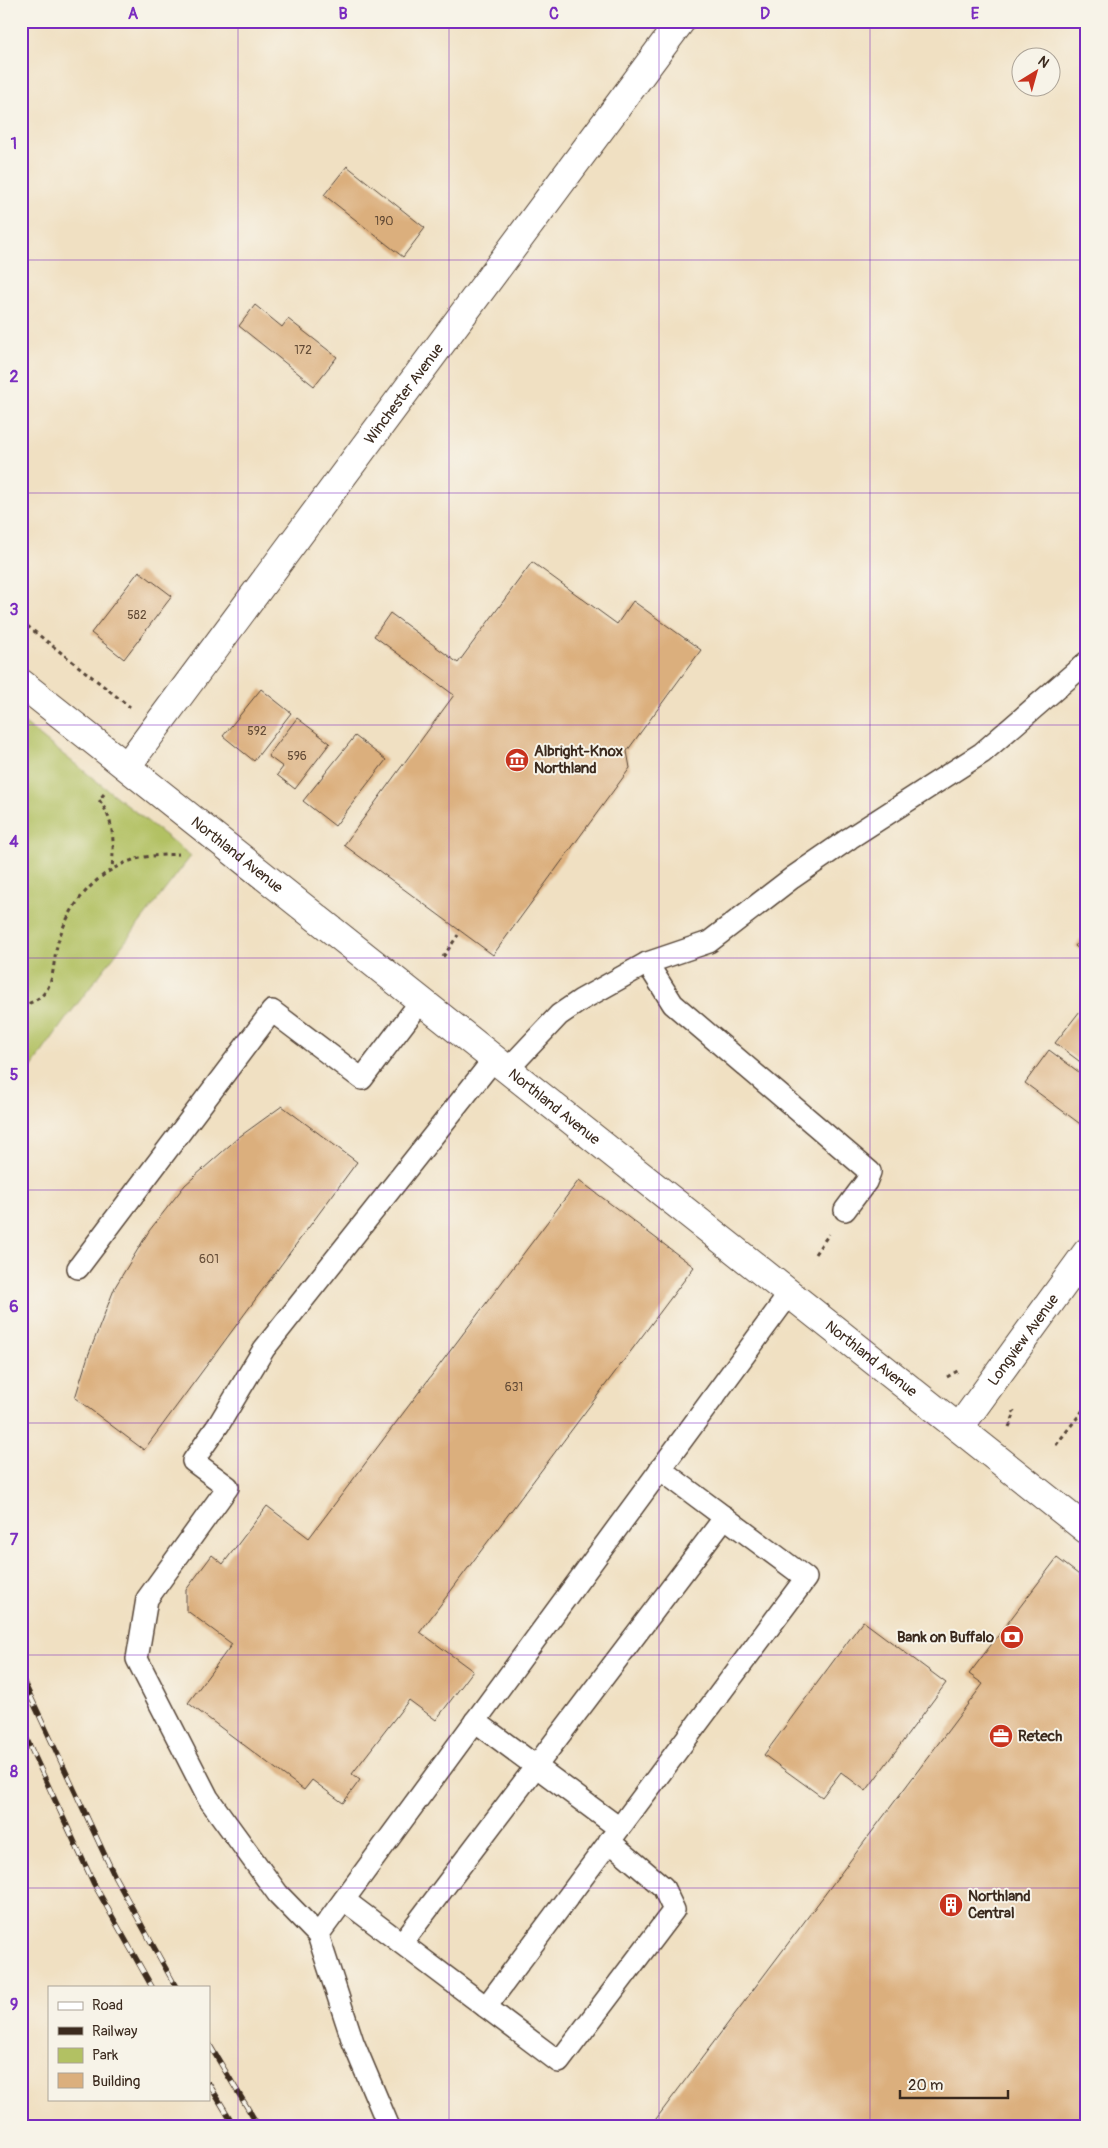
<svg xmlns="http://www.w3.org/2000/svg" width="1108" height="2148" viewBox="0 0 1108 2148" font-family="Pangolin,sans-serif">
  <rect width="100%" height="100%" fill="#f7f3e8"/>
  <filter id="ink" filterUnits="userSpaceOnUse"><feTurbulence type="fractalNoise" baseFrequency=".02" numOctaves="2"/><feDisplacementMap in="SourceGraphic" scale="10" xChannelSelector="R" yChannelSelector="G"/><feConvolveMatrix kernelMatrix="1 2 1 2 8 2 1 2 1" color-interpolation-filters="sRGB"/></filter>
  <filter id="wash" filterUnits="userSpaceOnUse"><feTurbulence type="fractalNoise" baseFrequency=".0096" numOctaves="4" result="noise"/><feDisplacementMap in="SourceGraphic" scale="20" xChannelSelector="R" yChannelSelector="G"/><feGaussianBlur stdDeviation="1.12" result="paint"/><feColorMatrix in="noise" values="0 0 0 0 0 0 0 0 0 0 0 0 0 0 0 0 0 1.4 0 .05"/><feComposite in="paint" operator="in"/></filter>
  <g filter="url(#wash)">
    <rect width="100%" height="100%" fill="#f0e0c2"/>
    <polygon fill="#b2c163" stroke="#767640" points="21,721 191,856 65,1020 21,1082"/>
    <g id="blocks">
      <g fill="#dbaf7d">
        <polygon points="347,166 425,228 403,257 324,195"/>
        <polygon points="255,305 282,327 288,319 337,357 314,386 239,326"/>
        <polygon points="532,562 617,624 633,601 701,650 627,751 630,768 493,955 344,845 454,695 374,636 390,613 458,663"/>
        <polygon points="139,571 172,596 124,659 91,633"/>
        <polygon points="261,689 291,713 254,761 223,736"/>
        <polygon points="297,718 330,743 295,789 277,775 283,767 268,756"/>
        <polygon points="355,736 386,760 335,826 303,801"/>
        <polygon points="1087,931 1087,955 1075,946"/>
        <polygon points="1080,1011 1087,1016 1087,1067 1055,1043"/>
        <polygon points="1049,1050 1087,1078 1087,1129 1025,1083"/>
        <polygon points="282,1106 357,1162 144,1450 75,1398 88,1356 115,1287 149,1231 185,1185 239,1137"/>
        <polygon points="579,1180 694,1267 420,1632 473,1671 436,1720 409,1700 352,1774 360,1780 343,1803 312,1780 304,1790 188,1703 232,1644 186,1610 186,1590 212,1555 223,1564 267,1506 309,1538"/>
        <polygon points="1057,1558 1087,1581 1087,2127 650,2127 983,1684 969,1674"/>
        <polygon points="863,1621 946,1683 866,1791 841,1772 822,1797 764,1755"/>
      </g>
    </g>
  </g>
  <g filter="url(#ink)">
    <use href="#blocks" fill-opacity="0" stroke="#564537" stroke-width="1"/>
    <g fill="none" stroke-linecap="round" stroke-linejoin="round">
      <g stroke="#564537" stroke-width="24">
        <g id="lane">
          <polyline points="647,963 673,1004 870,1172 866,1182 845,1210"/>
          <polyline points="508,1069 559,1015 581,1000 647,963 709,942 792,878 850,838 982,753 1087,662"/>
          <polyline points="78,1268 272,1011 362,1079 421,1001"/>
          <polyline points="475,1721 619,1828"/>
          <polyline points="344,1900 559,2062 674,1910 663,1887 609,1841"/>
          <polyline points="318,1935 278,1894 208,1798 137,1659 147,1599 228,1487 193,1461 219,1424 264,1349 494,1059"/>
          <polyline points="402,1943 725,1517"/>
          <polyline points="486,2007 806,1578 660,1469"/>
          <polyline points="389,2127 353,2042 318,1935 790,1293"/>
        </g>
      </g>
      <g stroke="#564537" stroke-width="30">
        <g id="street">
          <path id="s1" d="M21,683l1066,847"/>
          <path id="s2" d="M127,766l554,-745"/>
          <path id="s3" d="M959,1428l128,-176"/>
        </g>
      </g>
      <g stroke="#564537" stroke-width="3" stroke-dasharray="4 4" stroke-linecap="butt">
        <polyline points="21,621 130,707"/>
        <path d="M104,794l-5,6c16,21 15,44 13,69"/>
        <polyline points="443,957 458,935"/>
        <path d="M21,1006c38,-10 29,-36 37,-64 12,-40 41,-74 82,-84 13,-3 26,-3 39,-4"/>
        <polyline points="815,1254 829,1234"/>
        <polyline points="947,1377 959,1370"/>
        <polyline points="1009,1427 1015,1413 1013,1411"/>
        <polyline points="1056,1445 1087,1405"/>
      </g>
      <use href="#lane" stroke="#fff" stroke-width="21"/>
      <use href="#street" stroke="#fff" stroke-width="28"/>
      <g stroke="#3b2a1e" stroke-width="5.5">
        <g id="rail">
          <polyline points="21,1676 115,1877 176,1987"/>
          <polyline points="21,1727 94,1884 152,1987"/>
          <polyline points="209,2044 259,2127"/>
          <polyline points="209,2084 235,2127"/>
        </g>
      </g>
      <use href="#rail" stroke="#f7f3e8" stroke-width="4" stroke-dasharray="11" stroke-linecap="butt"/>
    </g>
  </g>
  <path fill="none" stroke="#7b2cbf" stroke-width="1" stroke-opacity="0.55" d="M238,21v2106M449,21v2106M659,21v2106M870,21v2106M21,260h1066M21,493h1066M21,725h1066M21,958h1066M21,1190h1066M21,1423h1066M21,1655h1066M21,1888h1066"/>
  <defs>
    <g id="museum-disc" transform="scale(1.25)"><circle r="9.5" fill="#c8321e" stroke="#f7f3e8"/><path d="M0-6L6-3V-2H-6V-3ZM-5-1h2V3h-2ZM-1-1h2V3h-2ZM3-1h2V3H3ZM-6 4H6V6H-6Z" fill="#fff"/></g>
    <g id="bank-disc" transform="scale(1.25)"><circle r="9.5" fill="#c8321e" stroke="#f7f3e8"/><path d="M-6-4H6V4H-6ZM0-2.3a2.3 2.3 0 1 0 0 4.6a2.3 2.3 0 1 0 0-4.6Z" fill="#fff"/></g>
    <g id="office-disc" transform="scale(1.25)"><circle r="9.5" fill="#c8321e" stroke="#f7f3e8"/><path d="M-6-3h4V-5.5h4V-3h4V5H-6ZM-1-4.5V-3h2v-1.5ZM-6 0V1H6V0Z" fill="#fff"/></g>
    <g id="building-disc" transform="scale(1.25)"><circle r="9.5" fill="#c8321e" stroke="#f7f3e8"/><path d="M-4-6H4V6H1V3H-1V6H-4ZM-2.5-4.3h1.7v1.8h-1.7ZM.8-4.3h1.7v1.8H.8ZM-2.5-1h1.7V.8h-1.7ZM.8-1h1.7V.8H.8Z" fill="#fff"/></g>
  </defs>
  <g fill-rule="evenodd">
    <use href="#museum-disc" x="517" y="760"/>
    <use href="#bank-disc" x="1012" y="1637"/>
    <use href="#office-disc" x="1001" y="1736"/>
    <use href="#building-disc" x="951" y="1905"/>
  </g>
  <g text-anchor="middle" dominant-baseline="central" stroke-width="4" stroke-linejoin="round" paint-order="stroke">
    <g font-size="12" fill="#634b36">
      <text x="384" y="221">190</text>
      <text x="303" y="350">172</text>
      <text x="137" y="615">582</text>
      <text x="257" y="731">592</text>
      <text x="297" y="756">596</text>
      <text x="209" y="1259">601</text>
      <text x="514" y="1387">631</text>
    </g>
    <g font-size="15" fill="#3b2a1e" stroke="#f7f3e8">
      <text stroke="none"><textPath href="#s2" startOffset="464">Winchester Avenue</textPath></text>
      <text stroke="none"><textPath href="#s1" startOffset="276">Northland Avenue</textPath></text>
      <text stroke="none"><textPath href="#s1" startOffset="681">Northland Avenue</textPath></text>
      <text stroke="none"><textPath href="#s3" startOffset="109">Longview Avenue</textPath></text>
      <text stroke="none"><textPath href="#s1" startOffset="1086">Northland Avenue</textPath></text>
    </g>
    <g font-size="15" font-weight="bold" fill="#3b2a1e" stroke="#f7f3e8" text-anchor="start">
      <text x="534" y="751">Albright-Knox<tspan x="534" dy="17">Northland</tspan></text>
      <text x="994" y="1637" text-anchor="end">Bank on Buffalo</text>
      <text x="1018" y="1736">Retech</text>
      <text x="968" y="1896">Northland<tspan x="968" dy="17">Central</tspan></text>
    </g>
  </g>
  <rect width="1108" height="2148" fill="none" stroke="#f7f3e8" stroke-width="55"/>
  <rect x="48" y="1986" width="162" height="115" fill="#f7f3e8" stroke="#aca397"/>
  <rect x="58" y="2002" width="25" height="8" fill="#ffffff" stroke="#aca397"/>
  <text x="92" y="2010" font-size="15" fill="#3b2a1e">Road</text>
  <rect x="58" y="2027" width="25" height="8" fill="#3b2a1e" stroke="#aca397"/>
  <text x="92" y="2036" font-size="15" fill="#3b2a1e">Railway</text>
  <rect x="58" y="2048" width="25" height="15" fill="#b2c163" stroke="#aca397"/>
  <text x="92" y="2060" font-size="15" fill="#3b2a1e">Park</text>
  <rect x="58" y="2073" width="25" height="15" fill="#dbaf7d" stroke="#aca397"/>
  <text x="92" y="2086" font-size="15" fill="#3b2a1e">Building</text>
  <g transform="translate(1036 72) rotate(37)"><circle r="24" fill="#f7f3e8" stroke="#aca397"/>
  <path d="M0-4L9 19L0 12L-9 19Z" fill="#c8321e"/>
  <text y="-8" font-size="14" font-weight="bold" text-anchor="middle" fill="#3b2a1e">N</text>
  </g>
  <path d="M900 2090v8h108v-8" fill="none" stroke="#3b2a1e" stroke-width="2.5"/>
  <text x="908" y="2090" font-size="15" fill="#3b2a1e" stroke="#f7f3e8" stroke-width="4" paint-order="stroke">20 m</text>
  <rect x="28" y="28" width="1052" height="2092" fill="none" stroke="#7b2cbf" stroke-width="2"/>
  <g font-size="16" text-anchor="middle" font-weight="bold" fill="#7b2cbf">
    <text x="133" y="19">A</text>
    <text x="343" y="19">B</text>
    <text x="554" y="19">C</text>
    <text x="765" y="19">D</text>
    <text x="975" y="19">E</text>
    <text x="14" y="149">1</text>
    <text x="14" y="382">2</text>
    <text x="14" y="615">3</text>
    <text x="14" y="847">4</text>
    <text x="14" y="1080">5</text>
    <text x="14" y="1312">6</text>
    <text x="14" y="1545">7</text>
    <text x="14" y="1777">8</text>
    <text x="14" y="2010">9</text>
  </g>
</svg>
